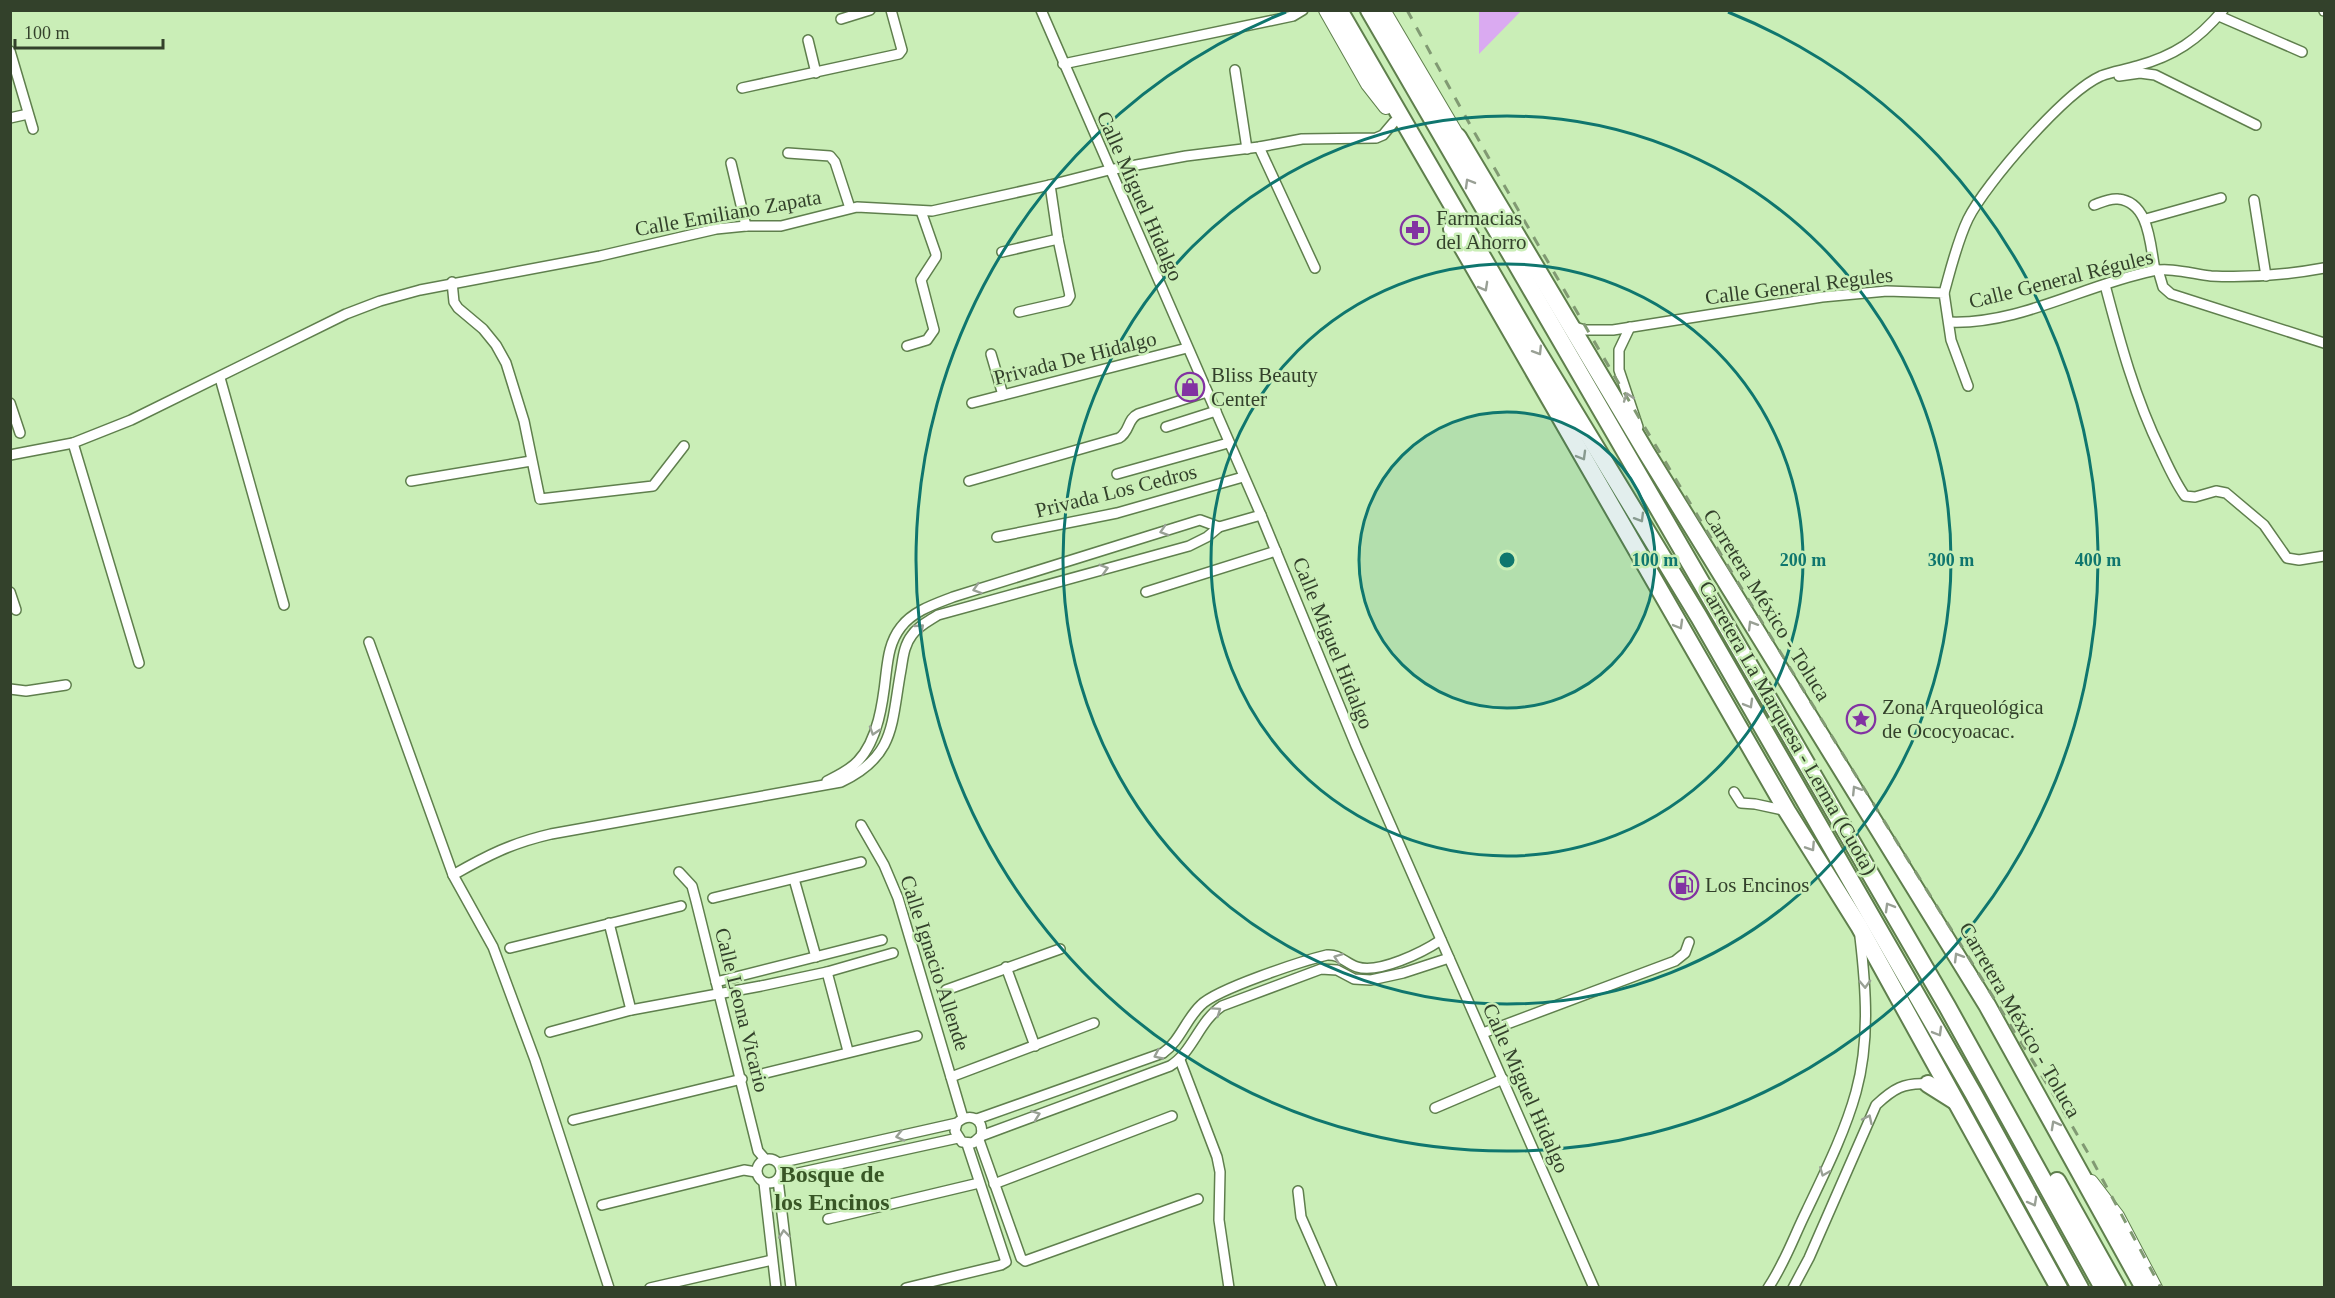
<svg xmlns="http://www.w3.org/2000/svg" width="2335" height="1298" viewBox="0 0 2335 1298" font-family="'Times New Roman',serif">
  <rect width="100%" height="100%" fill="#caeeb7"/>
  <polygon fill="#daaaf1" points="1479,11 1521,11 1479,54"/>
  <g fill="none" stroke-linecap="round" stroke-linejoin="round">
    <g stroke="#5f7f4d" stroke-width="12">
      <g id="minor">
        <polyline points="1041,10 1261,515 1356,746 1594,1288"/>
        <polyline points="2324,10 2324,11"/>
        <polyline points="2219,16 2302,52"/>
        <polyline points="841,19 870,10"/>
        <polyline points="808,40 816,73"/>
        <polyline points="10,51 33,129"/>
        <polyline points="1063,64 1293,16 1303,10"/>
        <polyline points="1235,70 1247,149"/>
        <polyline points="2119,76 2140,73 2155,75 2256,125"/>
        <polyline points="742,88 899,54 902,50 891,10"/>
        <polyline points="10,118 28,114"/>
        <polyline points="1259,147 1315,268"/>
        <polyline points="788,153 830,156 835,162 850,208"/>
        <polyline points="731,163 746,226"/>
        <polyline points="2254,200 2266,276"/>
        <path d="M2094,205c8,-3 16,-7 24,-6 32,3 32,47 37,71"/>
        <polyline points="2146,219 2221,198"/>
        <polyline points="1002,252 1058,239"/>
        <polyline points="2158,270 2163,287 2171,294 2324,343"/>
        <polyline points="452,282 454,302 458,308 483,329 496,345 506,363 524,421 540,499 653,486 684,446"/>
        <path d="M2105,285c15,57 30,113 56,166 7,15 14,31 24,45l10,1 21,-6 10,2 38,32 23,33 12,2 25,-4"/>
        <path d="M1944,293c7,-25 13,-51 24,-74 18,-36 97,-127 133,-143 12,-5 24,-6 36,-10 37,-10 61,-26 86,-56"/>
        <polyline points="1019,312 1067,301 1070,296 1058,239 1050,185"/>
        <path d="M1949,322c70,3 135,-37 203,-51 18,-4 41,3 59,5 39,2 75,-1 113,-8"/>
        <polyline points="1571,326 1585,330 1613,330 1822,297 1887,291 1944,293 1951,340 1968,386"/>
        <polyline points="1630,327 1619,350 1619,370 1638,427"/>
        <polyline points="907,346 927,340 934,330 921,280 936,257 936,254 921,211"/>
        <polyline points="991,354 1003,395"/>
        <polyline points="220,378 284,605"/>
        <polyline points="10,403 20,433"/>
        <polyline points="972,403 1187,348"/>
        <polyline points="1166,427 1216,411"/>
        <polyline points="73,443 139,663"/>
        <polyline points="10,455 73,443 131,420 346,314 380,301 420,290 600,256 716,229 746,226 781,226 857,207 932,211 1050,185 1109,170 1186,156 1259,147 1302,139 1376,138 1383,135 1394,122"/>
        <polyline points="1117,474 1228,443"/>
        <polyline points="411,481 531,461"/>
        <path d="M969,481l150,-43c11,-6 8,-19 19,-24l69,-22"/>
        <polyline points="997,537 1117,513 1243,477"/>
        <polyline points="10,592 16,610"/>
        <polyline points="1146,592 1276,551"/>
        <polyline points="369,642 453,875 493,947 535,1060 609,1288"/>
        <polyline points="10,689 26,691 66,685"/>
        <path d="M827,781c10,-5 23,-11 31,-20 20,-21 25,-59 28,-87 2,-17 4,-33 15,-47 12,-16 34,-23 52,-30l247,-77 19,7"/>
        <polyline points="1734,792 1741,803 1755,804 1787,811"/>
        <polyline points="861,825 884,865 898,898 963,1118"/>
        <polyline points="679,872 692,886 696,901 758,1151 765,1159"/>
        <path d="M453,875c35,-20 59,-32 98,-41l290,-52c55,-26 50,-58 60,-112 2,-12 3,-25 11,-35 6,-9 17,-14 26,-20l251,-69 18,-9 12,-10 42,-12"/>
        <polyline points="794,879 816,957"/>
        <polyline points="713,898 861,862"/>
        <polyline points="609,923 631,1010"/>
        <polyline points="510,948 681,906"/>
        <polyline points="1006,967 1035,1046"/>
        <polyline points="827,972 848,1051"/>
        <polyline points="716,982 882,940"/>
        <polyline points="946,990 1060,949"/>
        <polyline points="550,1032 631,1010 761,986 827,972 893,953"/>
        <polyline points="1483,1033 1675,961 1685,953 1689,942"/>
        <polyline points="1180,1060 1217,1157 1220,1172 1219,1220 1229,1288"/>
        <polyline points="762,1074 917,1036"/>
        <polyline points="951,1077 1094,1023"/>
        <polyline points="1435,1108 1503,1079"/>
        <path d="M977,1119l186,-66c17,-12 23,-34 38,-48 16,-16 101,-44 126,-50 13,-1 18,8 30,12 22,7 66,-15 84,-27"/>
        <polyline points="573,1120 742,1079"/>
        <path d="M981,1136l189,-70c23,-14 29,-45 52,-60l99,-37 16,1 17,9 17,1 32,-7 46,-15"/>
        <polyline points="979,1140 1021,1258 1025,1261 1198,1199"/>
        <circle cx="769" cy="1171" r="12"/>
        <path d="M779,1163l178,-40c12,-11 28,-5 24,13l-8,7 -11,-1 -7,-11 2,-8"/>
        <polyline points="780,1177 958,1138"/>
        <polyline points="778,1180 791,1288"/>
        <polyline points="764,1183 776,1288"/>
        <polyline points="994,1184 1172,1116"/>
        <polyline points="1298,1191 1301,1217 1332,1288"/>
        <polyline points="602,1205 744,1170 756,1172"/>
        <polyline points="828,1219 979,1183"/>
        <polyline points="650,1288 772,1260"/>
        <polyline points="906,1288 1001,1265 1006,1262 967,1144"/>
        <path d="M1768,1288c17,-25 26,-52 39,-78 18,-38 38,-78 49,-118 14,-51 10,-104 4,-155"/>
        <path d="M1793,1288l16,-30 67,-153c17,-16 28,-23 52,-21"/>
      </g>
    </g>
    <g stroke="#5f7f4d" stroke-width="16">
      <g id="primary">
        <polyline points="1326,10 1368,84 1386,107"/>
        <polyline points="1383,10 1458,137"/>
        <polyline points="2091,1182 2117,1216 2155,1288"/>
      </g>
    </g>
    <g stroke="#5f7f4d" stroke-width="20">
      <g id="motorway">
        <polyline points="1339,10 1530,339 1699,617 1973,1093 2080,1288"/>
        <polyline points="1369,10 1947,1006 2103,1288"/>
        <polyline points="1458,137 1646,452 1987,1005 2144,1288"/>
        <polyline points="1452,229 1787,811 1859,926 2059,1288"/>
        <polyline points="1928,1084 1955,1101"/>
        <polyline points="2057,1181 2117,1288"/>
      </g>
    </g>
    <use href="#minor" stroke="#fff" stroke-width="9"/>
    <use href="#primary" stroke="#fff" stroke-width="14"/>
    <use href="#motorway" stroke="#fff" stroke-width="16"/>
    <path stroke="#819a73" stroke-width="3" stroke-dasharray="10 10" stroke-linecap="butt" d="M1407,10c201,371 426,728 648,1087l36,61 70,130"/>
  </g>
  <defs><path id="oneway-chevron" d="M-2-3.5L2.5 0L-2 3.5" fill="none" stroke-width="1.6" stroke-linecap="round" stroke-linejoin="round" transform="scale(1.5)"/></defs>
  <g stroke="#99a095">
    <use href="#oneway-chevron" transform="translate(1469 183) rotate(-120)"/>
    <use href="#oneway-chevron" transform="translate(1484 287) rotate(61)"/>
    <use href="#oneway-chevron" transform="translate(1538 351) rotate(58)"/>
    <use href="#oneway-chevron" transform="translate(1628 397) rotate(-109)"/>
    <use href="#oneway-chevron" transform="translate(1582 456) rotate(60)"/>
    <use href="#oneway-chevron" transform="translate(1640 518) rotate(59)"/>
    <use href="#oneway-chevron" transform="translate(1164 531) rotate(163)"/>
    <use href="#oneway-chevron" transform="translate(1104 569) rotate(-16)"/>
    <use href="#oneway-chevron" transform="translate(977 589) rotate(163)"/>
    <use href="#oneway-chevron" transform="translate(1679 625) rotate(60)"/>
    <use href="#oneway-chevron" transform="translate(1752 625) rotate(-121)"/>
    <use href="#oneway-chevron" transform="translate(920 628) rotate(-41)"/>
    <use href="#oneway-chevron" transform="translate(1749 704) rotate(60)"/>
    <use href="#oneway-chevron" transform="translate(874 731) rotate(108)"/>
    <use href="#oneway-chevron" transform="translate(1856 790) rotate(-122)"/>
    <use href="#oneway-chevron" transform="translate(1811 847) rotate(57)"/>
    <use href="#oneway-chevron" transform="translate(1889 907) rotate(-120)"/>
    <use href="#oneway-chevron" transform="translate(1958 957) rotate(-121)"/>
    <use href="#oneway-chevron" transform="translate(1338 958) rotate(-160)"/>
    <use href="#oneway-chevron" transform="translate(1865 984) rotate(88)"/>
    <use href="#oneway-chevron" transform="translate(1217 1011) rotate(-35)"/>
    <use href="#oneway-chevron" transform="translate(1938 1032) rotate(60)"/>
    <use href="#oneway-chevron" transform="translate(1158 1055) rotate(155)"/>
    <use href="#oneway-chevron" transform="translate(1036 1115) rotate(-20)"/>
    <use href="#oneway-chevron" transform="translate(1868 1119) rotate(-65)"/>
    <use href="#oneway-chevron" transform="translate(2055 1125) rotate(-119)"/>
    <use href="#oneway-chevron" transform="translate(900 1136) rotate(167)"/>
    <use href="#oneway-chevron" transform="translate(1824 1172) rotate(112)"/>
    <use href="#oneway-chevron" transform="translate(2033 1202) rotate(61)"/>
    <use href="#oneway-chevron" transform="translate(784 1234) rotate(-97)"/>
  </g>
  <circle cx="1507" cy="560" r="148" fill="#0f766e" fill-opacity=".12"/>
  <g fill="none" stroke="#0f766e" stroke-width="3">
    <circle cx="1507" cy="560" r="148"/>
    <circle cx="1507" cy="560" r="296"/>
    <circle cx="1507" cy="560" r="444"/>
    <path d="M1728 12A591 591 0 1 1 1286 12"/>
  </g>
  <defs>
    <g id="pharmacy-ring" transform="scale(1.5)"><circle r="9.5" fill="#caeeb7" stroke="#8232a2" stroke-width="1.5"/><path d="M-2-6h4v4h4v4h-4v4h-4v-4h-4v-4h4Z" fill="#8232a2"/></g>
    <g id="shop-ring" transform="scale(1.5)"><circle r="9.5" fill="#caeeb7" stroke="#8232a2" stroke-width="1.5"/><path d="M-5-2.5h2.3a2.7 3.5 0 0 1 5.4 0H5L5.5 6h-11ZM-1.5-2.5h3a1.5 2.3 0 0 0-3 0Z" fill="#8232a2"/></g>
    <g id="sight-ring" transform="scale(1.5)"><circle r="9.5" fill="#caeeb7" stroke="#8232a2" stroke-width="1.5"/><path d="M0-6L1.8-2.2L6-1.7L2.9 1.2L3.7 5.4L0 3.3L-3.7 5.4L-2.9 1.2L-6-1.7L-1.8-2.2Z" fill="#8232a2"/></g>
    <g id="fuel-ring" transform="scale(1.5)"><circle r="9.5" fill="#caeeb7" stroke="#8232a2" stroke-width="1.5"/><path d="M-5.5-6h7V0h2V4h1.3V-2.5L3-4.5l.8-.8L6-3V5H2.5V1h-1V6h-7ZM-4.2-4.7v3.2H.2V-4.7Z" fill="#8232a2"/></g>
  </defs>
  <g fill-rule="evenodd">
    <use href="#pharmacy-ring" x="1415" y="230"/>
    <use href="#shop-ring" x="1190" y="387"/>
    <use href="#sight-ring" x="1861" y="719"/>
    <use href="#fuel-ring" x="1684" y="885"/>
  </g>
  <g text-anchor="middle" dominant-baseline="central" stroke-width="5" stroke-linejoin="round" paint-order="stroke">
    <g font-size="21" fill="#33412b" stroke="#caeeb7">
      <text transform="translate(1140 196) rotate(66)">Calle Miguel Hidalgo</text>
      <text transform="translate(728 213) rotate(-10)">Calle Emiliano Zapata</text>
      <text transform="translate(2061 279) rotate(-14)">Calle General Régules</text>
      <text transform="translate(1799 286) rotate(-7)">Calle General Regules</text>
      <text transform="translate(1075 358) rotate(-14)">Privada De Hidalgo</text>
      <text transform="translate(1116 491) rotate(-14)">Privada Los Cedros</text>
      <text transform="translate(1767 605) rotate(58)">Carretera México - Toluca</text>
      <text transform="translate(1333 643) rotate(68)">Calle Miguel Hidalgo</text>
      <text transform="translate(1788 728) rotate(60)">Carretera La Marquesa - Lerma (Cuota)</text>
      <text transform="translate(935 963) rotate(72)">Calle Ignacio Allende</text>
      <text transform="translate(742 1010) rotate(76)">Calle Leona Vicario</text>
      <text transform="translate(2020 1020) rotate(60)">Carretera México - Toluca</text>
      <text transform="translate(1526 1088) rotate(66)">Calle Miguel Hidalgo</text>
    </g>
    <g font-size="21" fill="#33412b" stroke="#caeeb7" text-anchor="start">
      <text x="1436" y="218">Farmacias<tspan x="1436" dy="24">del Ahorro</tspan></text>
      <text x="1211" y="375">Bliss Beauty<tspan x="1211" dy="24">Center</tspan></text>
      <text x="1882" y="707">Zona Arqueológica<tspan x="1882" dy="24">de Ococyoacac.</tspan></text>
      <text x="1705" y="885">Los Encinos</text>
    </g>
    <g font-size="24" font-weight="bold" fill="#395726" stroke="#caeeb7">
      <text x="832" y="1174">Bosque de<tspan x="832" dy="28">los Encinos</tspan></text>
    </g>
  </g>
  <circle cx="1507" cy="560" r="9" fill="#0f766e" stroke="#caeeb7" stroke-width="3"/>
  <g font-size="18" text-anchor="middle" font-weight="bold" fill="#0f766e" stroke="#caeeb7" stroke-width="5" stroke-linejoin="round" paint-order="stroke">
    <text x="1655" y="566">100 m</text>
    <text x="1803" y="566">200 m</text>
    <text x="1951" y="566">300 m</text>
    <text x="2098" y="566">400 m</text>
  </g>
  <rect width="2335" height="1298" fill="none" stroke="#33412b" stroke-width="24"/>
  <path d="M15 39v9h148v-9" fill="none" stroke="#33412b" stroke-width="3"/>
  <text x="24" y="39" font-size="18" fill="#33412b" stroke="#caeeb7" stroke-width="4.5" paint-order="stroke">100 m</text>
</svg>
